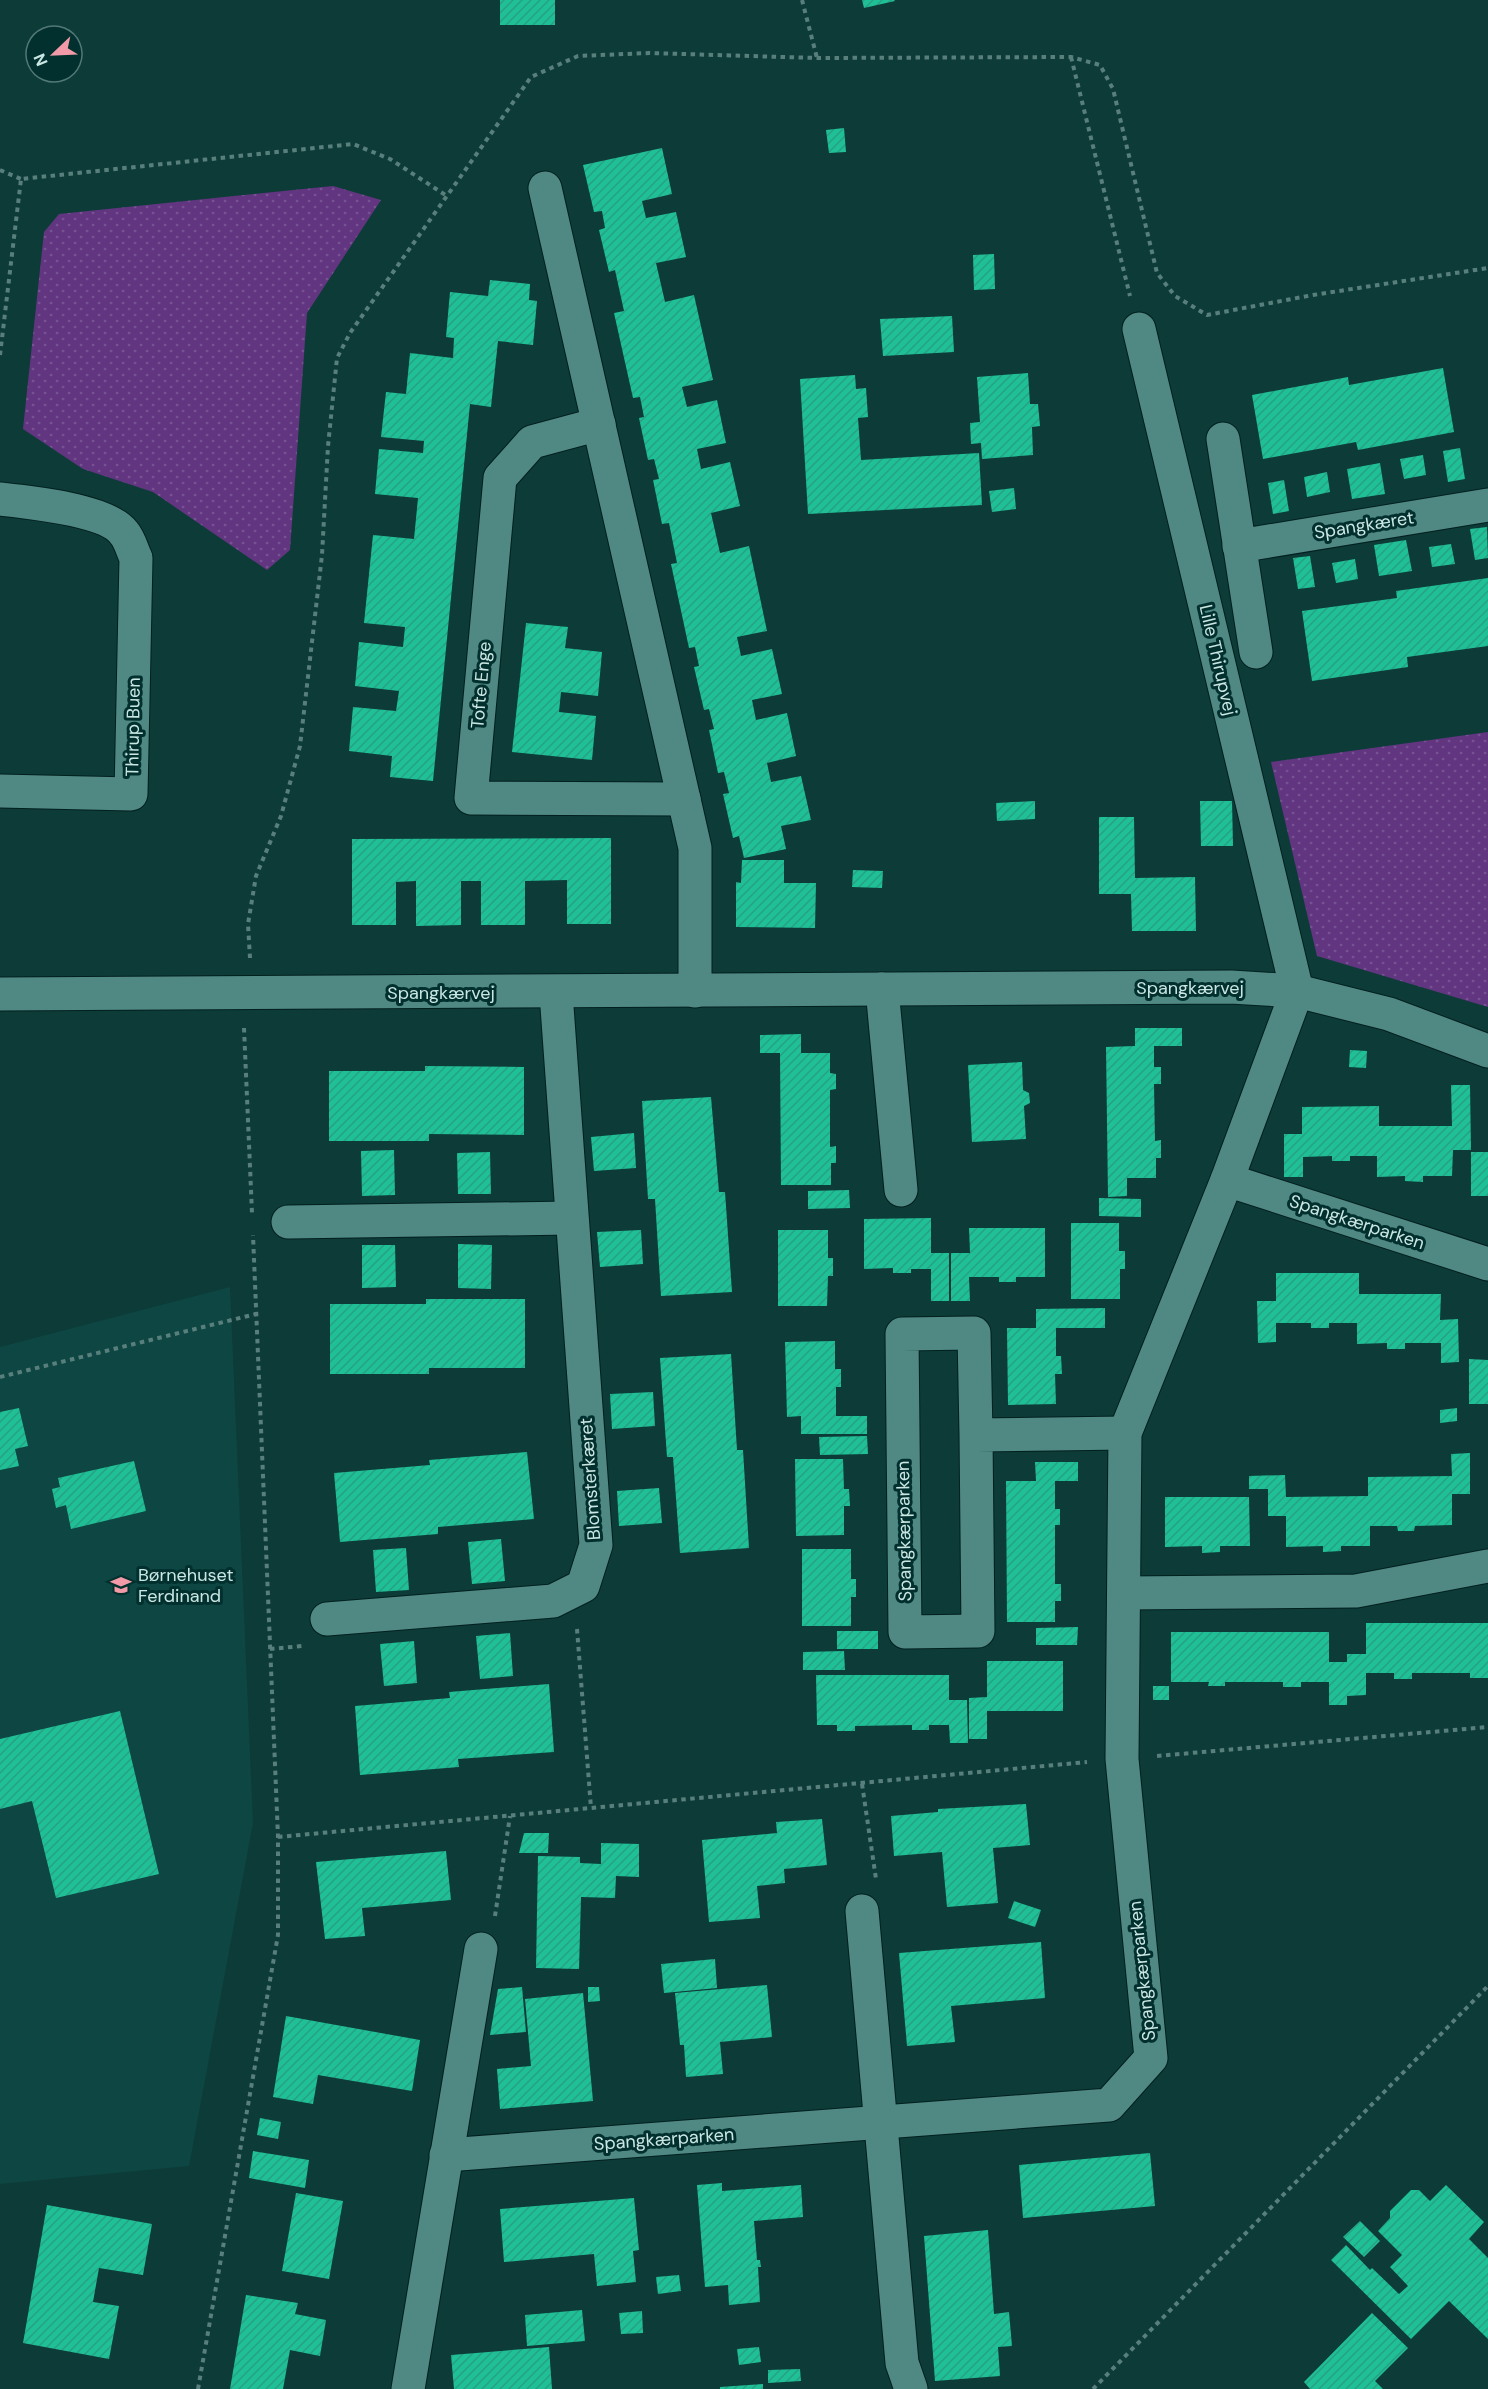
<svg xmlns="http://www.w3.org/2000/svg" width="1488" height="2389" viewBox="0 0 1488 2389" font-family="'DM Sans',sans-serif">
  <defs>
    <pattern id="grass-dots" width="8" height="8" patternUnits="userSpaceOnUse" patternTransform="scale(1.5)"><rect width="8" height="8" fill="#623580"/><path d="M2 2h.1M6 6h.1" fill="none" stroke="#775292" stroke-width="1.8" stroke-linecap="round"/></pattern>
    <pattern id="building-hatch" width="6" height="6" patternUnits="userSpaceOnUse" patternTransform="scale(1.5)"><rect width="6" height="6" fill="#20c097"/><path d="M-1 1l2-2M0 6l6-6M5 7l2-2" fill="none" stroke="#27a182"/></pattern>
  </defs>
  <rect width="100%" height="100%" fill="#0d3b38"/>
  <polygon fill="#0d4643" points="230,1287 253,1823 189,2166 0,2184 0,1347"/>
  <g fill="url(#grass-dots)">
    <polygon points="333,186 381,200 307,313 290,550 267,570 153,492 83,469 23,429 44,232 59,214"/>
    <polygon points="1488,732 1488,1007 1317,956 1271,762"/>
  </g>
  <g fill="url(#building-hatch)">
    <rect x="500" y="0" width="55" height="25"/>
    <polygon points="862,0 894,0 895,1 864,8"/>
    <polygon points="844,128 846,152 829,153 826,130"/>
    <polygon points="662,148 672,194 642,201 646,218 676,212 686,257 656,263 665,302 694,295 713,380 682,387 687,407 717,400 726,443 697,449 701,469 730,462 740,506 711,513 720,553 749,546 767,631 737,637 741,656 772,649 782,694 752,700 756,720 787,713 796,756 767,763 771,782 801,776 811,820 781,826 786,849 744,858 739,836 733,838 723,794 729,793 724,772 718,773 709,730 714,729 709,709 704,710 694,667 699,666 695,647 689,648 671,564 677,563 669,523 662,524 653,480 659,479 654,459 648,460 639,418 644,417 640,397 633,398 614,313 624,311 615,270 609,272 599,230 605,228 602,211 594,212 583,165"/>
    <polygon points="994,254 995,289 974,290 973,255"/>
    <polygon points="490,280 530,284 529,300 537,301 533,345 498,341 491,407 470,404 433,781 390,777 392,756 349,751 353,707 396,711 399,691 355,686 359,642 403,647 405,627 364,623 373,535 414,539 418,498 375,494 379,449 423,453 424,441 381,437 386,392 406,394 410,353 453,358 454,338 446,337 450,292 488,296"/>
    <polygon points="952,316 954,352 883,356 880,319"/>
    <polygon points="1443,368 1454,432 1358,450 1356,442 1263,459 1252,395 1348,377 1349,385"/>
    <polygon points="1028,373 1030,404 1038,404 1040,426 1032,427 1033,455 982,459 981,443 971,444 970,423 980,422 977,377"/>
    <polygon points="855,375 856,389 866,388 868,417 858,418 861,460 979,453 982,505 808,514 800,379"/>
    <polygon points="1460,448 1465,479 1448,482 1443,451"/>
    <polygon points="1423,455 1426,475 1404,479 1400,459"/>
    <polygon points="1380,463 1385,494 1352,499 1347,469"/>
    <polygon points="1327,472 1330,492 1307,497 1304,477"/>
    <polygon points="1284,480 1289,511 1273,514 1268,483"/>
    <polygon points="1014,488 1016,509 992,512 989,491"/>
    <polygon points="1487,527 1488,558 1475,560 1470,529"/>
    <polygon points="1406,540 1412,571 1379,576 1374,545"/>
    <polygon points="1451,544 1455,564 1432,567 1429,547"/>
    <polygon points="1310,556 1315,587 1298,589 1293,558"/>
    <polygon points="1355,559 1358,579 1336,583 1332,563"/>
    <polygon points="1488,578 1488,646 1407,657 1408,667 1312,681 1302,611 1397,598 1396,591"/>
    <polygon points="526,623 568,627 565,648 602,652 598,696 561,692 559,712 596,716 592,760 512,752"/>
    <polygon points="1035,801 1035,819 997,821 996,803"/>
    <polygon points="1200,801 1232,801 1233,846 1201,846"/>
    <polygon points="1099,817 1134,817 1135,878 1195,877 1196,931 1132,931 1131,894 1099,894"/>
    <polygon points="611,838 611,924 567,924 567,880 525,881 525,925 481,925 481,881 461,881 461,925 416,926 416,881 396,882 396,925 352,925 352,839"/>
    <polygon points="742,860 784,860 784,883 816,883 815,928 736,927 736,882 741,883"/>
    <polygon points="853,870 883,871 882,888 852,887"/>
    <polygon points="1135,1028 1182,1028 1182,1046 1154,1046 1154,1067 1161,1067 1161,1084 1154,1084 1155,1141 1161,1140 1161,1158 1156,1158 1156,1178 1127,1178 1127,1196 1108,1197 1106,1047 1135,1046"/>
    <polygon points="801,1034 801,1053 830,1053 830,1073 836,1074 836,1089 830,1090 830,1147 836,1146 836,1163 831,1163 831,1185 781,1185 780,1053 760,1053 760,1035"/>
    <polygon points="1350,1050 1367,1051 1366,1068 1349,1067"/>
    <polygon points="1022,1062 1023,1090 1029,1093 1030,1103 1024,1106 1026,1139 972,1142 968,1065"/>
    <polygon points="425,1066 524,1067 524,1135 429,1134 429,1141 329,1141 329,1071 425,1071"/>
    <polygon points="1451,1085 1470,1085 1471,1150 1453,1150 1452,1176 1423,1176 1423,1182 1405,1181 1405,1176 1377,1177 1377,1156 1350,1156 1350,1161 1332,1161 1332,1156 1303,1157 1303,1177 1284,1177 1284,1134 1302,1134 1302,1107 1379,1106 1379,1126 1452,1126"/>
    <polygon points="711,1097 719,1192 725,1192 732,1292 661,1296 655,1199 648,1199 642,1101"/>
    <polygon points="634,1133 636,1168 594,1171 591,1137"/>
    <polygon points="394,1150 395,1195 362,1196 361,1151"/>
    <polygon points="490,1152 491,1194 458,1194 457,1153"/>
    <rect x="1471" y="1152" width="17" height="44"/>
    <polygon points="849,1190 850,1208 808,1209 808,1191"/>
    <polygon points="1099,1198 1141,1199 1141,1217 1099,1216"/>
    <polygon points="931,1218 931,1253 949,1253 949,1301 931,1301 931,1269 911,1269 911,1273 893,1273 893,1268 864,1269 864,1219"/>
    <polygon points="1071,1223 1119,1223 1119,1251 1125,1251 1125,1269 1120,1269 1120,1299 1071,1299"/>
    <polygon points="969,1228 1045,1228 1045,1277 1016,1277 1016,1282 999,1282 999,1277 969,1277 970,1301 951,1301 951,1253 970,1253"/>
    <polygon points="641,1230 643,1264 600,1267 597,1232"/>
    <polygon points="778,1230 828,1230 828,1258 833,1258 833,1276 828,1276 827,1306 778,1306"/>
    <polygon points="458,1244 492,1245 491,1289 458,1288"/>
    <polygon points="362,1245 395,1245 396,1287 362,1288"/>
    <polygon points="1276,1273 1359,1273 1359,1294 1441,1294 1440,1320 1458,1319 1459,1362 1441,1363 1441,1343 1405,1343 1405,1349 1387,1349 1387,1343 1357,1344 1357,1323 1329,1323 1329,1328 1311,1328 1311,1323 1276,1323 1276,1342 1258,1343 1257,1301 1276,1301"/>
    <polygon points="426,1299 525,1299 525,1368 429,1368 429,1374 330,1374 330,1304 426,1304"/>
    <polygon points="1105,1308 1105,1328 1056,1328 1056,1356 1061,1356 1062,1374 1055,1374 1056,1404 1008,1405 1007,1328 1036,1328 1036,1309"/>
    <polygon points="835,1341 835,1369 841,1369 841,1387 836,1387 836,1416 867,1416 867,1434 801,1434 801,1416 787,1417 785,1342"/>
    <polygon points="731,1354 737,1450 743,1450 749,1548 680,1553 673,1457 667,1457 660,1358"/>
    <polygon points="1469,1359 1488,1360 1488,1404 1469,1404"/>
    <polygon points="653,1392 655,1426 612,1429 610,1394"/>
    <polygon points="19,1408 28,1446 15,1449 19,1466 0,1470 0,1412"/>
    <polygon points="1457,1408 1457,1421 1440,1423 1440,1410"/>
    <polygon points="867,1436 868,1454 820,1455 819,1437"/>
    <polygon points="527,1452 534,1519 438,1527 438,1534 340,1542 334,1473 430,1465 429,1460"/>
    <polygon points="1470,1453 1470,1494 1452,1494 1452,1525 1415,1526 1414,1531 1398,1531 1397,1526 1370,1526 1370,1546 1341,1546 1341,1551 1323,1552 1323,1546 1286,1547 1286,1516 1268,1516 1268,1489 1249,1489 1249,1476 1285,1475 1286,1497 1368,1496 1368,1477 1452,1476 1451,1454"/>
    <polygon points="795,1459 843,1459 844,1489 849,1489 850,1506 844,1506 844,1535 796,1536"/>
    <polygon points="134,1461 146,1511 71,1529 66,1505 56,1508 52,1489 60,1487 58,1478"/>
    <polygon points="1035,1462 1078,1462 1078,1481 1055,1481 1055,1509 1060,1509 1060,1525 1055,1525 1055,1584 1061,1584 1061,1601 1055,1601 1055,1622 1007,1622 1006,1481 1036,1481"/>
    <polygon points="659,1488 662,1523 619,1526 617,1491"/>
    <polygon points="1165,1497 1249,1497 1250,1546 1220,1546 1220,1552 1202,1553 1202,1546 1165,1547"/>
    <polygon points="501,1539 505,1581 472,1584 468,1542"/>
    <polygon points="406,1548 409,1590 376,1592 373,1550"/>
    <polygon points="802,1549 851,1549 851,1579 856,1579 856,1597 851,1597 851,1626 802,1626"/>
    <polygon points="1366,1623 1488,1623 1488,1678 1470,1678 1470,1673 1412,1673 1412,1679 1394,1679 1394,1673 1366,1673 1366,1695 1347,1696 1347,1705 1329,1705 1329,1682 1301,1682 1301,1687 1283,1687 1283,1682 1225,1682 1225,1686 1208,1686 1209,1682 1171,1682 1171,1632 1329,1632 1329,1662 1347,1662 1347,1654 1366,1654"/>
    <polygon points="1078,1627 1077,1645 1036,1645 1036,1628"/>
    <rect x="837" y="1631" width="41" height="18"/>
    <polygon points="510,1633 513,1676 480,1679 476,1636"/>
    <polygon points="414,1641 417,1683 384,1686 380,1644"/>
    <polygon points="844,1651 845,1670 803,1670 803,1652"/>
    <polygon points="987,1661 1063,1661 1063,1711 987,1711 987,1739 969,1739 969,1698 987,1697"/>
    <polygon points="816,1675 949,1675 949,1700 967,1700 968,1743 950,1743 949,1725 929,1725 929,1730 912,1730 912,1725 855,1726 855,1731 837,1731 837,1725 817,1725"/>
    <polygon points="549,1684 554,1752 458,1759 459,1767 360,1775 355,1706 450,1698 449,1692"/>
    <rect x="1153" y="1686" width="16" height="14"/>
    <polygon points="120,1711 159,1874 56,1898 32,1801 0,1809 0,1739"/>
    <polygon points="1026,1804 1030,1845 993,1848 998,1903 947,1907 942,1852 894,1856 891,1816 938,1812 938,1809"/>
    <polygon points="822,1819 827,1865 784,1869 785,1883 757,1886 760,1918 709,1922 702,1840 777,1833 776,1822"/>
    <polygon points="524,1833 549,1833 548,1853 519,1853"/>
    <polygon points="601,1843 639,1844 639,1877 616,1876 615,1898 581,1897 579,1969 536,1968 538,1856 580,1857 580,1863 601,1864"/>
    <polygon points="446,1851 451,1900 362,1908 365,1936 325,1939 316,1862"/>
    <polygon points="1014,1901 1041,1910 1035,1927 1008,1918"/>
    <polygon points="1041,1942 1045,1998 951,2006 955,2042 907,2046 899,1953"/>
    <polygon points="715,1959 717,1988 664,1993 661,1964"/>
    <polygon points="767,1985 772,2037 720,2042 723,2074 686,2077 684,2045 680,2045 675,1993"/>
    <polygon points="522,1987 526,2032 490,2035 498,1989"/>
    <polygon points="588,1987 599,1987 600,2001 588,2002"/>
    <polygon points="583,1993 593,2101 500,2109 497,2069 531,2066 525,1999"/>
    <polygon points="286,2016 420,2040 412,2091 318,2075 313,2104 273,2097"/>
    <polygon points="260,2118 281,2122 278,2139 257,2135"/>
    <polygon points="253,2151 309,2160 305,2188 249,2178"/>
    <polygon points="1150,2153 1155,2206 1023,2218 1019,2165"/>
    <polygon points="722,2183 722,2191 801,2185 803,2217 754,2221 757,2260 760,2260 761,2267 758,2267 760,2302 729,2305 728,2285 705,2287 697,2185"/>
    <polygon points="1446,2185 1484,2222 1469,2239 1488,2258 1488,2339 1449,2301 1411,2339 1331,2260 1346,2245 1370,2270 1372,2268 1399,2294 1408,2286 1390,2267 1402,2255 1378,2231 1390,2218 1390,2211 1411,2190 1419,2190 1430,2201"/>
    <polygon points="296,2193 343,2201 329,2279 282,2271"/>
    <polygon points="634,2198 639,2250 633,2251 636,2282 597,2286 594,2254 504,2262 500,2209"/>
    <polygon points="47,2205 152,2224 143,2275 99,2268 93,2302 119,2306 109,2359 23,2343"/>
    <polygon points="1360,2221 1380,2241 1364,2257 1343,2237"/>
    <polygon points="988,2230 994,2314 1009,2312 1012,2346 998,2347 1000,2376 935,2381 924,2236"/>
    <polygon points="679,2275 681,2291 658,2294 656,2277"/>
    <polygon points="246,2295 298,2303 295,2314 326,2320 320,2356 290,2350 283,2389 230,2389"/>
    <polygon points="582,2310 585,2341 527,2346 525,2315"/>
    <polygon points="642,2311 643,2333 621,2334 619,2313"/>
    <polygon points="1372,2313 1408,2348 1375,2381 1383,2389 1310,2389 1304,2382"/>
    <polygon points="549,2347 552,2389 454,2389 451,2355"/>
    <polygon points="759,2347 761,2362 739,2365 737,2349"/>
    <polygon points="800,2369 801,2381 768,2383 768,2370"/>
    <polygon points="763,2384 763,2389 720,2389 720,2387"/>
  </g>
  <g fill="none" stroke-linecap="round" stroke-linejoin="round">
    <g stroke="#02201e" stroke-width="35">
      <g id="minor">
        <polyline points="545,188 695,848 695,991"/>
        <polyline points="599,424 532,442 500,478 471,798 684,799"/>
        <polyline points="1223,439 1256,652"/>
        <path d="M0,499c28,3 108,11 124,34 6,7 8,17 12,25l-5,236 -131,-3"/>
        <polyline points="1239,546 1488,505"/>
        <polyline points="882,989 901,1190"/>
        <path d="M0,994c410,-1 820,-4 1231,-7l66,4 92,23 99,37"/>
        <polyline points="1227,1180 1488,1264"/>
        <polyline points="288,1222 571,1218"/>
        <polyline points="976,1435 974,1333 902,1334 905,1632 978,1631 976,1435 1125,1433"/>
        <polyline points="1124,1593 1356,1591 1488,1566"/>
        <polyline points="327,1619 553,1601 583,1586 596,1545 556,993"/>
        <polyline points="862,1911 902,2363 911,2389"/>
        <polyline points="446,2155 1109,2105 1151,2058 1122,1759 1125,1433 1227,1180 1297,991 1139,329"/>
        <polyline points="408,2389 481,1949"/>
      </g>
    </g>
    <g stroke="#587f7c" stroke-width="4" stroke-dasharray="4.5 4.5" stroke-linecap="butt">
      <polyline points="802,0 817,58"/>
      <polyline points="1071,57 1130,296"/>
      <polyline points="0,170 21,179"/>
      <polyline points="0,355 21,179 353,144 390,159 447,196"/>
      <polyline points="250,958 248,924 256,876 281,816 300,746 322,555 328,446 337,358 350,333 531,77 578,56 649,53 817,58 1071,57 1100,65 1113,89 1157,273 1175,296 1207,315 1313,295 1488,268"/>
      <polyline points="244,1028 252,1213"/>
      <polyline points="0,1377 256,1314"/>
      <polyline points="577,1629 591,1808"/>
      <polyline points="270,1649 302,1646"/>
      <polyline points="1157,1756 1488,1727"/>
      <polyline points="862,1784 876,1879"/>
      <polyline points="278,1837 1087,1762"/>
      <polyline points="495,1916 510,1816"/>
      <polyline points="198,2389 278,1935 278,1837 253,1235"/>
      <polyline points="1093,2389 1488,1986"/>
    </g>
    <use href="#minor" stroke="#508884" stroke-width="33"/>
  </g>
  <defs>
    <g id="school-bare" transform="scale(1.62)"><path d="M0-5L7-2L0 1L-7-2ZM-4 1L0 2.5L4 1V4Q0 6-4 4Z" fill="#f39aa8" stroke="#01302e" stroke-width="2.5" paint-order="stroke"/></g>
  </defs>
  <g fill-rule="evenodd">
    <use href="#school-bare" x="121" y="1585"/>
  </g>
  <g text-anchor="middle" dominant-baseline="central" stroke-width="6" stroke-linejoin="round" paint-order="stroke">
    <g font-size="18" fill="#cbe7e4" stroke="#01302e">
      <text transform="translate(1364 525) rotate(-9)">Spangkæret</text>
      <text transform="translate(1218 660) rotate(77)">Lille Thirupvej</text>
      <text transform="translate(481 685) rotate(-85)">Tofte Enge</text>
      <text transform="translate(133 727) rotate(-89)">Thirup Buen</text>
      <text x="1190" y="988">Spangkærvej</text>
      <text x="441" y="993">Spangkærvej</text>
      <text transform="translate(1357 1222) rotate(18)">Spangkærparken</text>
      <text transform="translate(590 1479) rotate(-94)">Blomsterkæret</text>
      <text transform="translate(904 1531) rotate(-91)">Spangkærparken</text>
      <text transform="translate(1142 1971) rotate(-96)">Spangkærparken</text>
      <text transform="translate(664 2139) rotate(-4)">Spangkærparken</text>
    </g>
    <g font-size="18" fill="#cbe7e4" stroke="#01302e" text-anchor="start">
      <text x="138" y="1575">Børnehuset<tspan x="138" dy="21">Ferdinand</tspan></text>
    </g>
  </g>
  <g transform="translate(54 54) rotate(247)"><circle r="28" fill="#01302e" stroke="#527977" stroke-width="1.5"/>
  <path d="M0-4.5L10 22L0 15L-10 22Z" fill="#f39aa8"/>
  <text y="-9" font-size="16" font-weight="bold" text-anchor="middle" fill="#cbe7e4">N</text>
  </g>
</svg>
